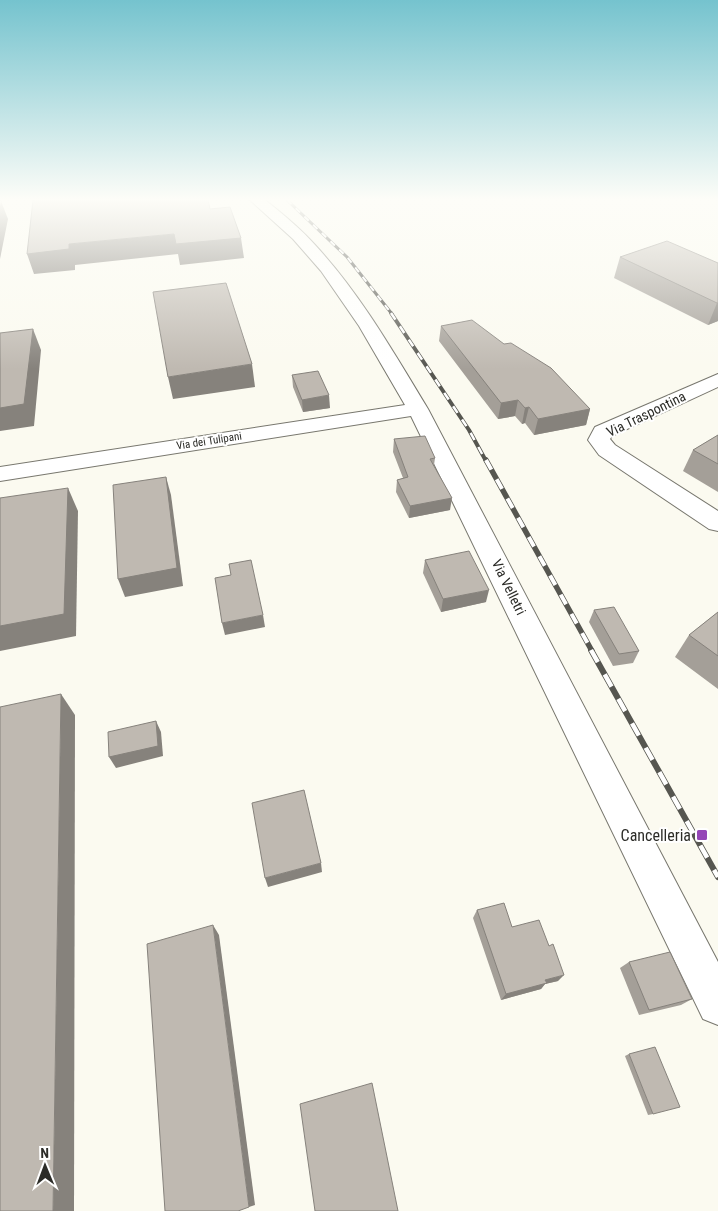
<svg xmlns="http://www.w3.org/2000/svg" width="718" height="1211" viewBox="0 0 718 1211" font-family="'Roboto Condensed',sans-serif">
  <rect width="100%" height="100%" fill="#fbfaf0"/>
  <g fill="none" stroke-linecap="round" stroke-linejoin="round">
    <g stroke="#78776e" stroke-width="2">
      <g id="minor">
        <path d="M250,200h15c18,14 36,29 51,46 45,49 78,107 112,163l290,553v63l-15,-6 -292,-603 -411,65v-14l405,-62 -46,-79 -38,-55 -28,-32z"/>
        <polygon points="718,374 718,387 612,436 610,439 615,445 718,511 718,531 709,529 599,455 588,440 595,427"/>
      </g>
    </g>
    <use href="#minor" fill="#fff" fill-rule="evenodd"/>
    <g stroke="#565650" stroke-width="3">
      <polyline id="rail-far3" points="287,200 347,257 392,314"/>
    </g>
    <g stroke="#565650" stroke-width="4">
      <polyline id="rail-far2" points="391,313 469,430 486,461"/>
    </g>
    <g stroke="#565650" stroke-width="5.5">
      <polyline id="rail-far1" points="486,460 592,651"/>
    </g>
    <g stroke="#565650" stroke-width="6">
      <polyline id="rail" points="591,650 718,877"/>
    </g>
    <use href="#rail-far3" stroke="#fff" stroke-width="2" stroke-dasharray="6" stroke-linecap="butt"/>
    <use href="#rail-far2" stroke="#fff" stroke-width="2.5" stroke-dasharray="8" stroke-linecap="butt"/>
    <use href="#rail-far1" stroke="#fff" stroke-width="4" stroke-dasharray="11" stroke-linecap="butt"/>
    <use href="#rail" stroke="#fff" stroke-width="4.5" stroke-dasharray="14" stroke-linecap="butt"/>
  </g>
  <g fill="#a49f98">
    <polygon points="620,257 718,263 718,321 708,325 614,278"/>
    <polygon points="441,326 590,409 586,425 534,435 525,423 522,424 515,416 498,419 439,341"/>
    <polygon points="292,375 330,408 303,412 293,387"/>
    <polygon points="718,435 718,492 683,471 693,450"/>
    <polygon points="394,439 435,458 434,465 450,510 409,518 396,492 397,480 403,478 393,452"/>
    <polygon points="425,560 486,602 441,612 423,573"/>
    <polygon points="594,610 639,651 633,663 613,666 589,622"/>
    <polygon points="718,612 718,689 675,657 689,635"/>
    <polygon points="477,910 512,927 558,981 545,984 541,989 501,1000 473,918"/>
    <polygon points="629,962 692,999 681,1005 639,1015 620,968"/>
    <polygon points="629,1054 653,1114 648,1115 625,1056"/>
  </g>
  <g fill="#86827c">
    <polygon points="1,201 8,219 0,259 0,206"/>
    <polygon points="174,234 241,238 244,258 180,265 178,254 75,265 75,270 34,274 27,254 69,244"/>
    <polygon points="717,303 718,303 718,321 708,325"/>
    <polygon points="33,329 41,350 34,426 0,431 0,408"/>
    <polygon points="252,364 255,387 173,399 168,377"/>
    <polygon points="329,395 330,408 303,412 302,400"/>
    <polygon points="518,400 515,416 498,419 501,403"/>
    <polygon points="529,407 525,423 522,424 525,408"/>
    <polygon points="590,409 586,425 534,435 538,419"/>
    <polygon points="166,477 171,495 183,586 125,597 118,579"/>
    <polygon points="68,488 78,511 76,636 0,651 0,626"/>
    <polygon points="452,498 450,510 409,518 410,506"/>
    <polygon points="489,590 486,602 441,612 443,599"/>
    <polygon points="263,615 265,627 225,635 222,623"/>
    <polygon points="61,694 75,715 74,1211 53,1211"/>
    <polygon points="156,721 161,732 163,756 116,768 109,757"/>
    <polygon points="321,863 322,872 268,887 265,878"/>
    <polygon points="213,925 219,935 255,1205 249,1207"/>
    <polygon points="564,975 558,981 545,984 541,989 501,1000 506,994 545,980"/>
  </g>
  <g fill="#bfb9b1" stroke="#86827c">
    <polygon points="33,200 208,200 210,209 230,207 241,238 176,244 174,234 69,244 69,249 27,254"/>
    <polygon points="667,241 718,263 718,303 717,303 620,257"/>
    <polygon points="226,283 252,364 168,377 153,292"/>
    <polygon points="472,320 504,344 511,343 551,368 590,409 538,419 529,407 525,408 518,400 501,403 441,326"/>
    <polygon points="33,329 24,404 0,408 0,333"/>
    <polygon points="318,371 329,395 302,400 292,375"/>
    <polygon points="718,435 718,464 693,450"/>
    <polygon points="425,436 435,458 430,459 452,498 410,506 397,480 408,477 394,439"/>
    <polygon points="166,477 177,568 118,579 113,485"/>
    <polygon points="68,488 64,614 0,626 0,498"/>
    <polygon points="469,551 489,590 443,599 425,560"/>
    <polygon points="251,560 263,615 222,623 215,578 231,575 229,564"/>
    <polygon points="614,607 639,651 619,654 594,610"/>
    <polygon points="718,612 718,656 689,635"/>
    <polygon points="61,694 53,1211 0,1211 0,707"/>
    <polygon points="156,721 158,746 109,757 108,732"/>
    <polygon points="304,790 321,863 265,878 252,803"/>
    <polygon points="504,903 512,927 539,920 549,946 553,944 564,975 545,980 547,983 506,994 477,910"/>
    <polygon points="213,925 249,1207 238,1211 165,1211 147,944"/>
    <polygon points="670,952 692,999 649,1010 629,962"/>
    <polygon points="655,1047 680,1107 653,1114 629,1054"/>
    <polygon points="372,1083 398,1211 315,1211 300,1104"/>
  </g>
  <linearGradient id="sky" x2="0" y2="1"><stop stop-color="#75c3ce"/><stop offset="0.54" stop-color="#fdfdf8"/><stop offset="1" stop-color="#fdfdf8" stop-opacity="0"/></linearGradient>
  <rect width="718" height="369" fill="url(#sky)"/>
  <rect fill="#9546b7" stroke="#fff" stroke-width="2" x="696" y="829" width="12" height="12" rx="2.5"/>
  <g text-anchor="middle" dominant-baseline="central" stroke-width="4" stroke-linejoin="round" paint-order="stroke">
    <g font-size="11" fill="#2c2c28" stroke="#fff">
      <text transform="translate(209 441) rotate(-9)">Via dei Tulipani</text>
    </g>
    <g font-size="14" fill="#2c2c28" stroke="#fff">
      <text transform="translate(646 414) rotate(-26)">Via Traspontina</text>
      <text transform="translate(509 587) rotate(64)">Via Velletri</text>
    </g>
    <g font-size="16" fill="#2c2c28" stroke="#fff" text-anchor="end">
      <text x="691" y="835">Cancelleria</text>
    </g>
  </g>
  <g transform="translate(45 1166) rotate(359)" stroke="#ffffff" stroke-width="4" paint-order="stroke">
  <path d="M0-4L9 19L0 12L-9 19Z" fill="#2c2c28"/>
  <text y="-8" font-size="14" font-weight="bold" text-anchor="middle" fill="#2c2c28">N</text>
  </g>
</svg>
